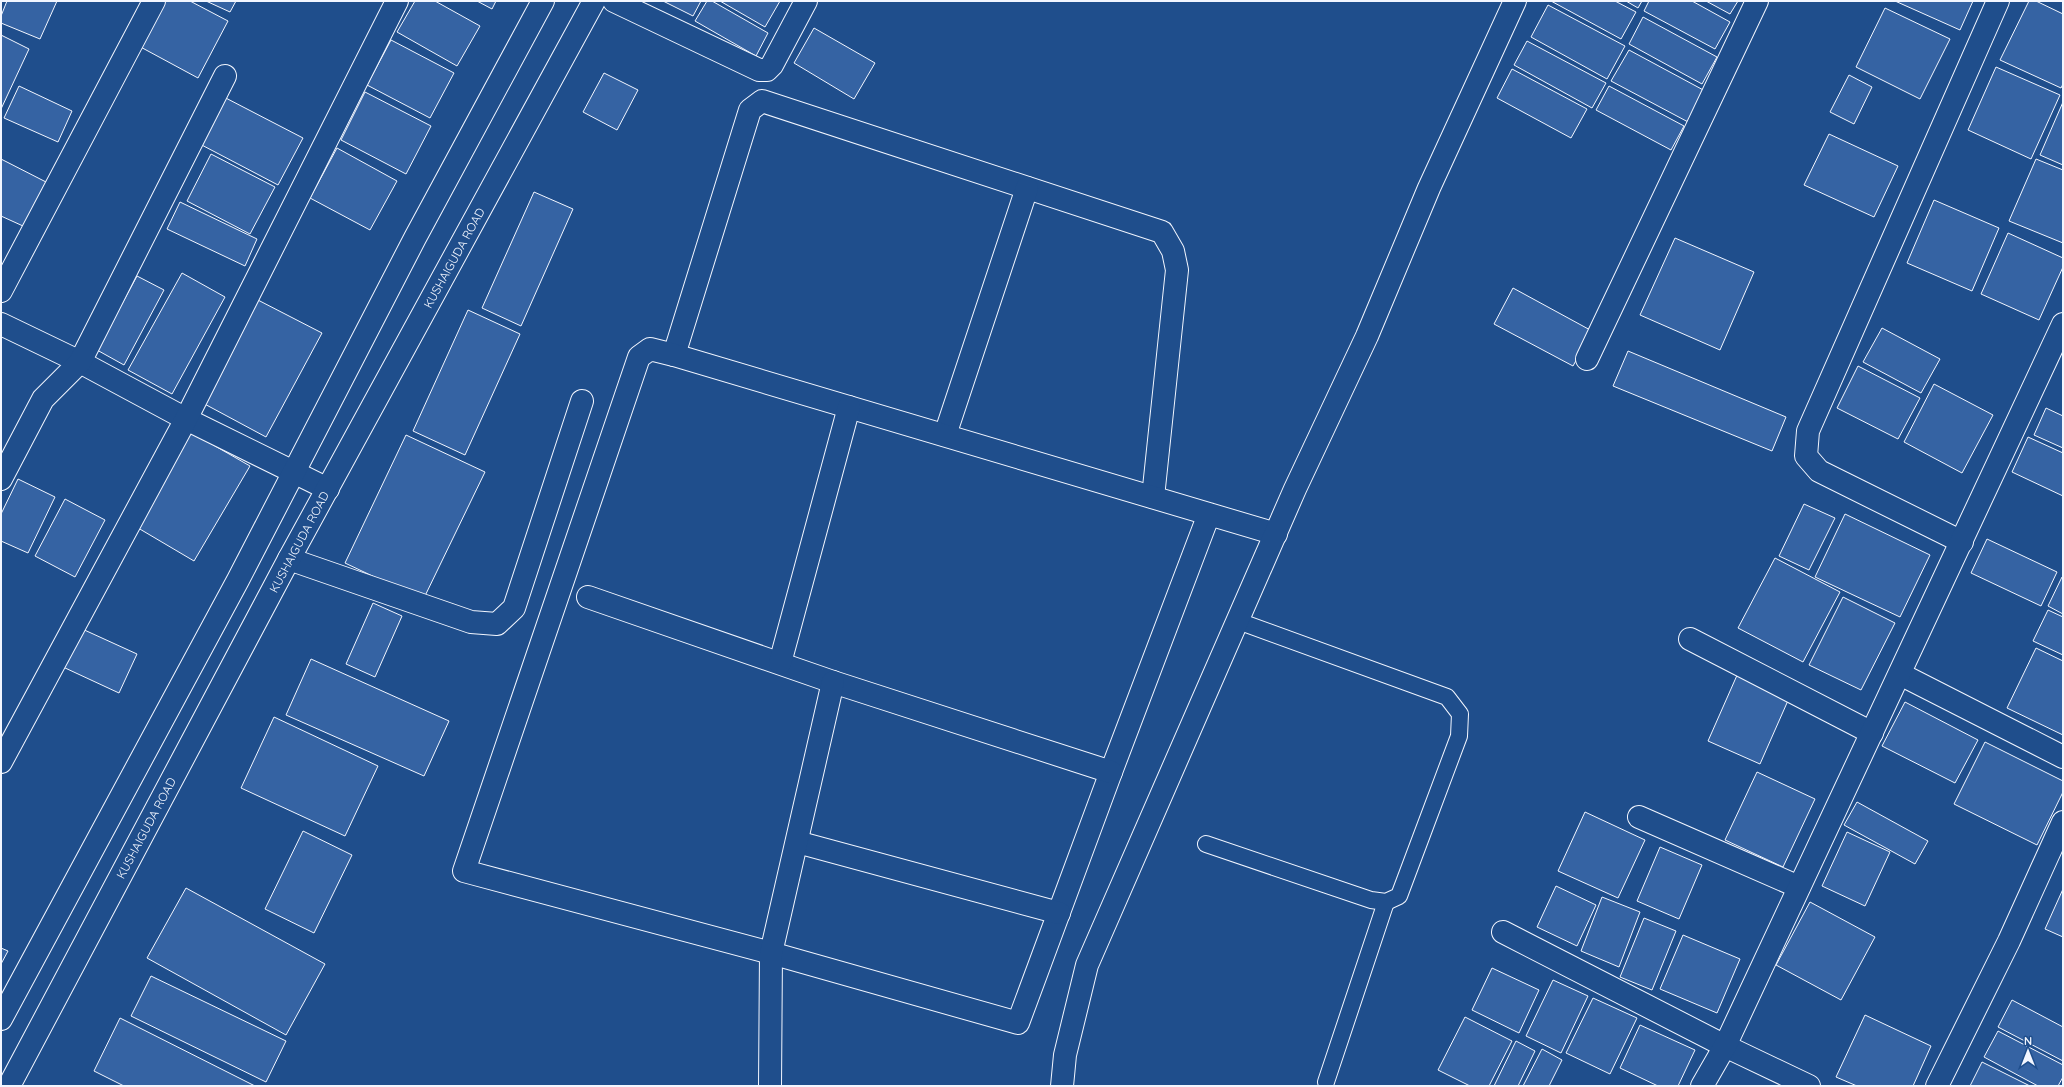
<svg xmlns="http://www.w3.org/2000/svg" width="2064" height="1087" viewBox="0 0 2064 1087" font-family="Quicksand,sans-serif">
  <rect width="100%" height="100%" fill="#1f4e8c"/>
  <g fill="#3563a3" stroke="#f2f6ff">
    <polygon points="7,1 57,1 40,39 1,23 1,16"/>
    <polygon points="158,1 190,1 228,21 198,78 135,44"/>
    <polygon points="206,1 236,1 230,12"/>
    <polygon points="415,1 435,1 480,26 457,66 397,32"/>
    <polygon points="477,1 496,1 492,9"/>
    <polygon points="663,1 701,1 693,16"/>
    <polygon points="707,1 712,1 768,33 756,56 695,21"/>
    <polygon points="720,1 780,1 765,27"/>
    <polygon points="1551,1 1615,1 1636,12 1621,39"/>
    <polygon points="1626,1 1642,1 1638,8"/>
    <polygon points="1649,1 1692,1 1730,22 1715,49 1644,11"/>
    <polygon points="1706,1 1738,1 1730,14"/>
    <polygon points="1895,1 1973,1 1960,30"/>
    <polygon points="2029,1 2036,1 2063,14 2063,84 2061,88 2000,60"/>
    <polygon points="1548,5 1625,46 1607,79 1531,37"/>
    <polygon points="1885,8 1950,39 1920,99 1856,67"/>
    <polygon points="1643,17 1717,57 1702,84 1629,44"/>
    <polygon points="814,28 875,63 854,99 794,63"/>
    <polygon points="1,35 29,49 1,109"/>
    <polygon points="391,40 454,73 430,118 367,85"/>
    <polygon points="1527,41 1606,83 1592,108 1514,65"/>
    <polygon points="1629,50 1707,92 1690,123 1611,81"/>
    <polygon points="1996,67 2060,95 2031,159 1968,130"/>
    <polygon points="1512,69 1587,109 1571,138 1497,98"/>
    <polygon points="604,73 638,90 617,130 583,112"/>
    <polygon points="1849,75 1872,87 1854,124 1830,112"/>
    <polygon points="19,86 72,111 58,142 4,118"/>
    <polygon points="1609,86 1684,126 1671,150 1596,110"/>
    <polygon points="365,92 431,126 406,174 341,140"/>
    <polygon points="220,95 303,138 278,185 196,142"/>
    <polygon points="2063,102 2063,165 2040,155"/>
    <polygon points="1829,134 1898,166 1874,217 1804,185"/>
    <polygon points="337,148 397,181 370,230 310,198"/>
    <polygon points="211,154 275,187 250,234 187,201"/>
    <polygon points="1,159 46,182 23,226 1,216"/>
    <polygon points="2036,159 2063,170 2063,243 2009,221"/>
    <polygon points="534,192 573,209 521,326 482,308"/>
    <polygon points="1934,200 1999,228 1972,291 1907,263"/>
    <polygon points="180,202 257,239 245,266 167,229"/>
    <polygon points="2008,233 2063,258 2063,267 2039,320 1981,294"/>
    <polygon points="1675,238 1754,272 1720,350 1640,315"/>
    <polygon points="182,273 225,297 172,394 128,370"/>
    <polygon points="137,276 164,290 124,365 97,350"/>
    <polygon points="1513,288 1592,331 1573,366 1494,324"/>
    <polygon points="254,298 322,333 266,437 199,401"/>
    <polygon points="468,310 520,334 465,455 413,431"/>
    <polygon points="1882,328 1940,359 1921,393 1863,362"/>
    <polygon points="1628,351 1786,417 1772,451 1613,386"/>
    <polygon points="1858,366 1920,398 1898,439 1837,408"/>
    <polygon points="1934,384 1993,415 1962,473 1904,442"/>
    <polygon points="2046,408 2063,416 2063,448 2034,435"/>
    <polygon points="189,431 250,466 194,561 133,525"/>
    <polygon points="406,435 485,472 423,600 345,563"/>
    <polygon points="2028,437 2063,453 2063,496 2012,472"/>
    <polygon points="18,479 55,497 28,553 1,541 1,514"/>
    <polygon points="65,499 105,520 75,577 35,556"/>
    <polygon points="1804,504 1835,518 1809,570 1779,556"/>
    <polygon points="1845,514 1930,555 1900,617 1815,577"/>
    <polygon points="1987,539 2057,572 2041,606 1971,573"/>
    <polygon points="1775,558 1840,592 1803,662 1738,628"/>
    <polygon points="2062,577 2063,578 2063,614 2048,606"/>
    <polygon points="1843,597 1895,623 1861,690 1809,665"/>
    <polygon points="373,603 402,616 375,677 346,664"/>
    <polygon points="2048,610 2063,617 2063,655 2033,641"/>
    <polygon points="80,628 137,654 119,693 63,667"/>
    <polygon points="2036,648 2063,661 2063,735 2007,708"/>
    <polygon points="311,659 449,721 424,776 286,715"/>
    <polygon points="1738,673 1790,696 1760,764 1708,741"/>
    <polygon points="1905,702 1978,740 1955,783 1882,746"/>
    <polygon points="274,717 378,766 345,836 241,788"/>
    <polygon points="1985,742 2063,781 2063,792 2037,845 1954,804"/>
    <polygon points="1757,772 1815,799 1783,867 1725,840"/>
    <polygon points="1857,802 1928,841 1915,864 1844,825"/>
    <polygon points="1585,812 1645,840 1618,898 1558,871"/>
    <polygon points="303,831 352,855 314,933 265,909"/>
    <polygon points="1847,832 1890,852 1865,906 1822,886"/>
    <polygon points="1660,847 1702,865 1679,919 1637,901"/>
    <polygon points="1556,886 1596,905 1577,946 1537,927"/>
    <polygon points="186,888 325,964 286,1035 147,958"/>
    <polygon points="2063,889 2063,937 2045,929"/>
    <polygon points="1602,897 1640,912 1619,967 1581,951"/>
    <polygon points="1810,902 1875,937 1841,1000 1776,965"/>
    <polygon points="1644,918 1676,931 1652,990 1620,977"/>
    <polygon points="1683,935 1740,959 1717,1013 1660,989"/>
    <polygon points="1,948 8,951 1,964"/>
    <polygon points="1492,968 1539,990 1519,1033 1472,1010"/>
    <polygon points="151,976 286,1041 266,1082 131,1016"/>
    <polygon points="1553,980 1588,996 1561,1053 1526,1036"/>
    <polygon points="1593,998 1637,1018 1610,1074 1566,1053"/>
    <polygon points="2012,1000 2063,1027 2063,1061 1998,1027"/>
    <polygon points="1865,1015 1931,1046 1913,1086 1857,1086 1836,1077"/>
    <polygon points="1465,1017 1512,1041 1489,1086 1470,1086 1438,1070"/>
    <polygon points="120,1018 255,1086 124,1086 94,1071"/>
    <polygon points="1640,1025 1695,1050 1678,1086 1658,1086 1620,1068"/>
    <polygon points="1998,1031 2063,1065 2063,1077 2058,1086 2038,1086 1984,1057"/>
    <polygon points="1516,1041 1535,1051 1518,1086 1494,1086"/>
    <polygon points="1542,1049 1562,1060 1549,1086 1523,1086"/>
    <polygon points="1982,1062 2030,1086 1970,1086"/>
  </g>
  <g fill="none" stroke-linecap="round" stroke-linejoin="round">
    <g stroke="#f2f6ff" stroke-width="18">
      <g id="service">
        <polyline points="1206,844 1371,900 1386,902 1399,896 1459,736 1460,714 1447,697 1238,621"/>
        <polyline points="1326,1082 1386,902"/>
      </g>
    </g>
    <g stroke="#f2f6ff" stroke-width="24">
      <g id="minor">
        <polyline points="614,1 759,70 767,70 772,65 806,1"/>
        <polyline points="1,291 154,1"/>
        <polyline points="1,324 80,362 186,419 328,489"/>
        <polyline points="674,355 750,110 762,101 1162,232 1173,251 1177,270 1153,497"/>
        <polyline points="1587,359 1757,1"/>
        <polyline points="945,435 1027,188"/>
        <polyline points="1,479 43,399 80,362 225,76"/>
        <polyline points="1209,514 1111,772 1018,1023 771,953 464,871 639,357 650,349 674,355 1276,534"/>
        <polyline points="1962,542 1819,471 1806,456 1808,431 1998,1"/>
        <polyline points="289,559 471,622 497,624 514,608 582,401"/>
        <polyline points="588,597 833,682 1111,772"/>
        <polyline points="1690,639 1872,733"/>
        <polyline points="780,663 849,407"/>
        <polyline points="1900,674 2063,757"/>
        <polyline points="1,762 186,419 397,1"/>
        <polyline points="1639,817 1799,887"/>
        <polyline points="797,842 1059,913"/>
        <polyline points="1503,932 1725,1046 1809,1086"/>
        <polyline points="770,1086 771,953 833,682"/>
        <polyline points="1062,1086 1065,1055 1087,965 1295,489 1367,336 1429,188 1515,1"/>
        <polyline points="1702,1086 1725,1046 2063,324"/>
        <polyline points="1937,1086 2009,941 2063,822"/>
      </g>
    </g>
    <g stroke="#f2f6ff" stroke-width="24">
      <g id="primary">
        <polyline points="1,1019 238,580 415,238 543,1"/>
        <polyline points="9,1086 289,559 594,1"/>
      </g>
    </g>
    <use href="#service" stroke="#1f4e8c" stroke-width="16"/>
    <use href="#minor" stroke="#1f4e8c" stroke-width="22"/>
    <use href="#primary" stroke="#1f4e8c" stroke-width="22"/>
  </g>
  <g text-anchor="middle" dominant-baseline="central" stroke-width="3" stroke-linejoin="round" paint-order="stroke">
    <g font-size="12" fill="#f2f6ff" stroke="#1f4e8c">
      <text transform="translate(454 258) rotate(-61)">KUSHAIGUDA ROAD</text>
      <text transform="translate(299 542) rotate(-62)">KUSHAIGUDA ROAD</text>
      <text transform="translate(146 828) rotate(-62)">KUSHAIGUDA ROAD</text>
    </g>
  </g>
  <rect width="2064" height="1087" fill="none" stroke="#f2f6ff" stroke-width="4"/>
  <g transform="translate(2028 1051)" stroke="#1f4e8c" stroke-width="3" paint-order="stroke">
  <path d="M0-3L7 15L0 10L-7 15Z" fill="#f2f6ff"/>
  <text y="-6" font-size="11" font-weight="bold" text-anchor="middle" fill="#f2f6ff">N</text>
  </g>
</svg>
